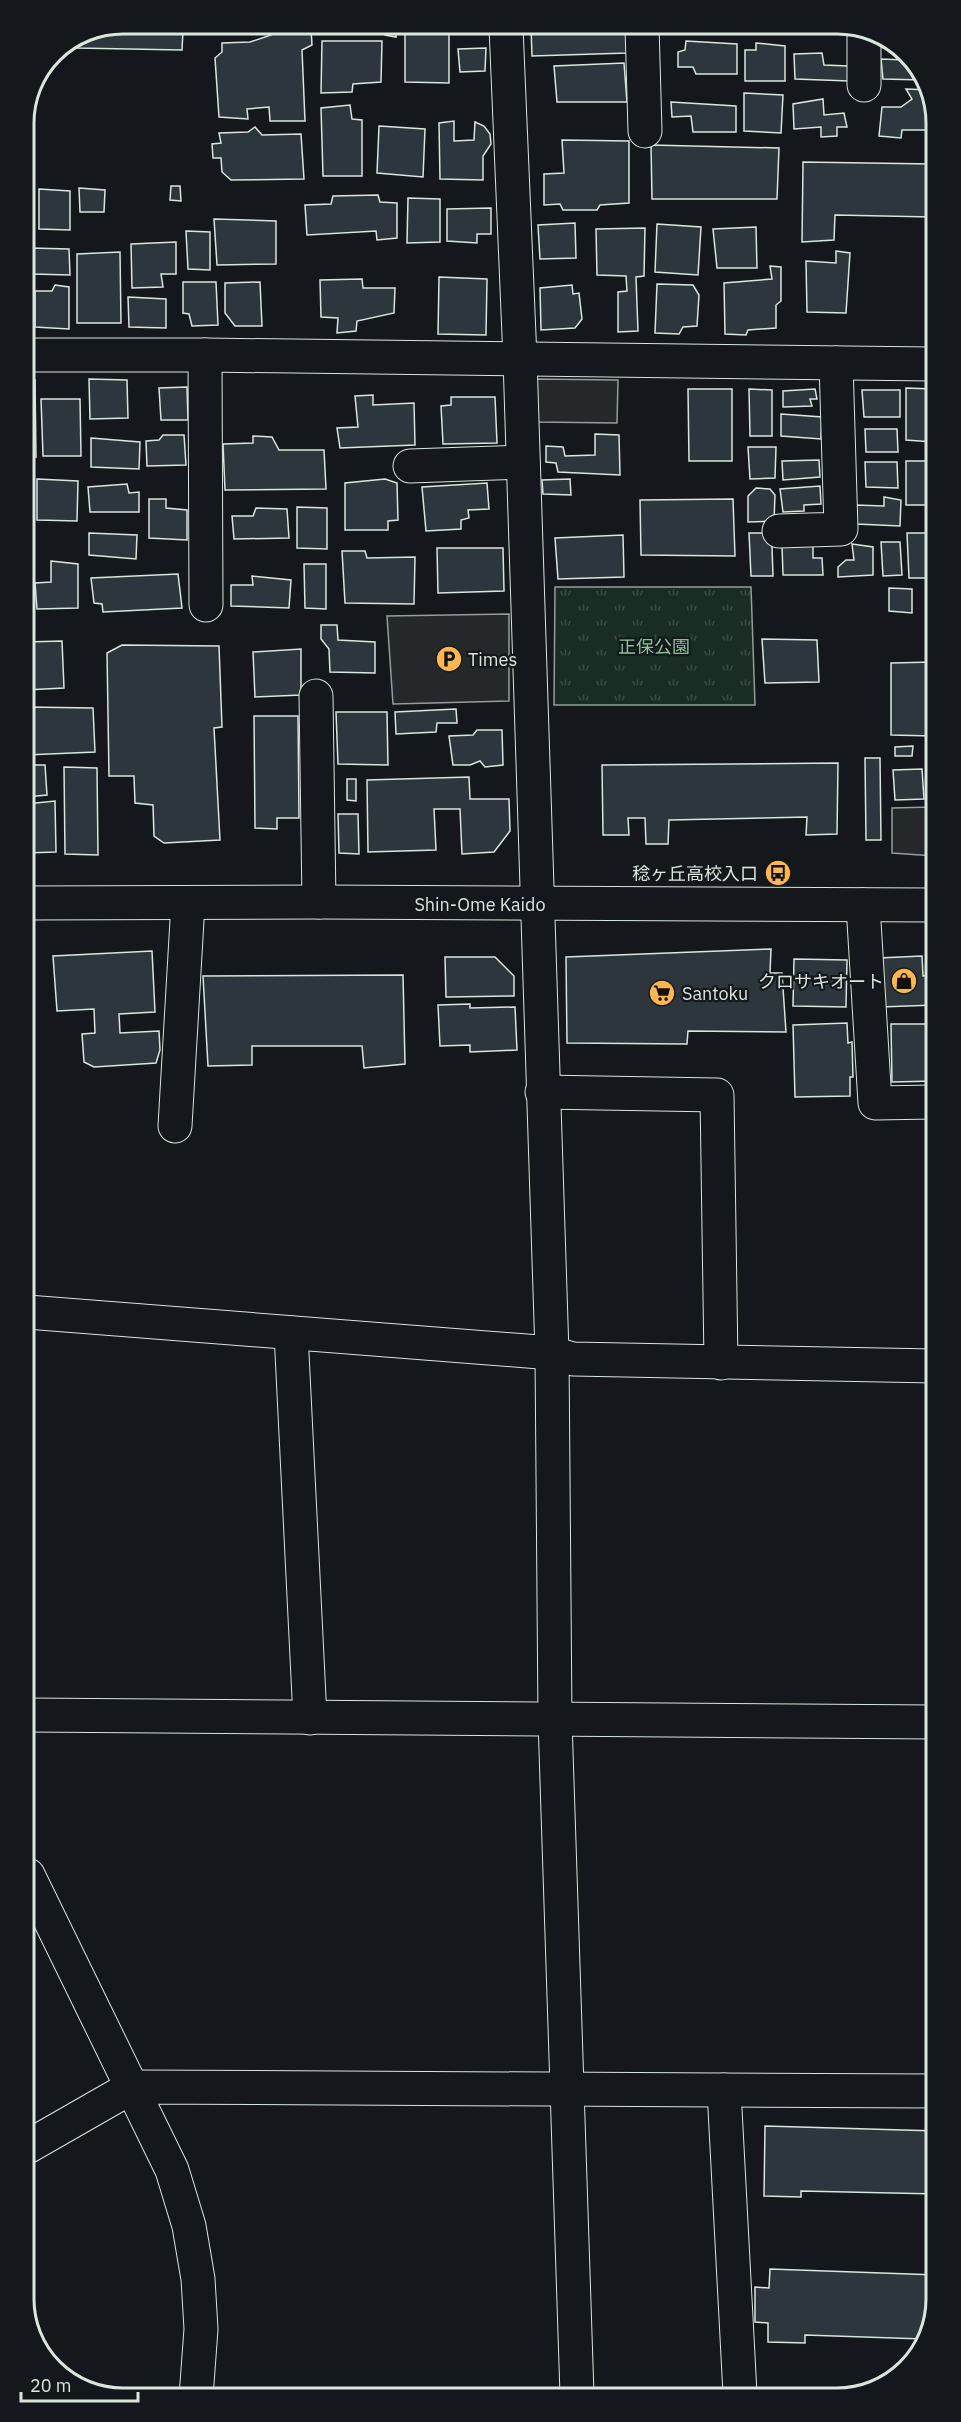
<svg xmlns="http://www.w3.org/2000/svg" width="961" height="2422" viewBox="0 0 961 2422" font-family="'IBM Plex Sans','Noto Sans JP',sans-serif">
  <defs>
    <pattern id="park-tufts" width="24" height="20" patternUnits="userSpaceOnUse" patternTransform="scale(1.5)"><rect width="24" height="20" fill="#1a2d24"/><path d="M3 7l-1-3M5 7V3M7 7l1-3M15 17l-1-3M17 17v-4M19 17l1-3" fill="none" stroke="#3b4b43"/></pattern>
  </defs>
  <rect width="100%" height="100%" fill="#14181c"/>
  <polygon fill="url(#park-tufts)" stroke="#939e99" stroke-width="1.5" points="555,587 751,587 755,705 554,705"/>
  <g fill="#24282b" stroke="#939e99" stroke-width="1.5">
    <polygon points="536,379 618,380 617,423 536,422"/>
    <polygon points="509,614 509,701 393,704 387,616"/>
    <polygon points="933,807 934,856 892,853 892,808"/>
  </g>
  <g fill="#2c363c" stroke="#d8e6dc" stroke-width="1.5">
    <polygon points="844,24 848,26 848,30 793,28 793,25"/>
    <polygon points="756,25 781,25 781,33 757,33"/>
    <polygon points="627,26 627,53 532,56 531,27"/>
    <polygon points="405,28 449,29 449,83 405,82"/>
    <polygon points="311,29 312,45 302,50 305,121 270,121 269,107 247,109 248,119 219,117 215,58 222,52 222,43 250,42 271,35 271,30"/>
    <polygon points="385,29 396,29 396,37 385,35"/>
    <polygon points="86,31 183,31 182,50 76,48 76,38"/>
    <polygon points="322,41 382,41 381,82 353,84 352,92 321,93"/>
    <polygon points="686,41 737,44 737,74 696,74 693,67 678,67 678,52 685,50"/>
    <polygon points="756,43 785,46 785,81 745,81 745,50 756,50"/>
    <polygon points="486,48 485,71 460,72 458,49"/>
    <polygon points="822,53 824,65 848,66 849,81 795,79 794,54"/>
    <polygon points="906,55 923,80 883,79 881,59 905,60"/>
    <polygon points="624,63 627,102 557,102 554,66"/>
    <polygon points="906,89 930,90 932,92 932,130 902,130 901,138 879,136 882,107 901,107 912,99"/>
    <polygon points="744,93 783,95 781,133 744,131"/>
    <polygon points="823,99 824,115 844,113 847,127 837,127 837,136 821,137 821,127 794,129 793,104"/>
    <polygon points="671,102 736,106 736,132 693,132 691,116 672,117"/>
    <polygon points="350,105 352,119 362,120 362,176 323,176 321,108"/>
    <polygon points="454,121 454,141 474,140 475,122 484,126 490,134 491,144 483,156 483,180 440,179 439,123"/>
    <polygon points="379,126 425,129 423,177 377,173"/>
    <polygon points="255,127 262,135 301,134 304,179 231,180 222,172 221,158 213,158 212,144 221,143 219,133 248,132"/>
    <polygon points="562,140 629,141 629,203 600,205 597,210 563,210 560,204 544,205 544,174 564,173"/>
    <polygon points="651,145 779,148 777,199 652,199"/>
    <polygon points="803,162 932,164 932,217 835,215 834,240 802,242"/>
    <polygon points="171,186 180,186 181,201 170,200"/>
    <polygon points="79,188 105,190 104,212 80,212"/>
    <rect x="24" y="189" width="3" height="29"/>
    <polygon points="39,189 70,191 70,230 39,229"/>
    <polygon points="378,195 380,202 397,203 397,238 377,240 376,231 307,235 305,205 331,204 333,196"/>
    <polygon points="408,198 440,199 440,242 407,243"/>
    <polygon points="491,208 491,234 477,234 477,243 447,241 447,209"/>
    <polygon points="214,219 276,221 276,264 217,265"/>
    <polygon points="575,223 576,258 540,259 538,225"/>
    <polygon points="657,224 701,227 698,275 655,272"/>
    <polygon points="756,227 757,268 717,268 713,229"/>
    <polygon points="645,228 644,276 636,277 638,331 618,332 618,292 627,291 626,276 597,275 596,229"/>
    <polygon points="186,231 210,232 210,270 188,269"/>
    <polygon points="927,236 932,236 932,249 928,248"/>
    <polygon points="176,242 176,274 161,274 163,287 132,288 131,244"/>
    <polygon points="31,248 69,249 70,275 32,274"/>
    <polygon points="836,251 850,253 846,313 807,312 806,261 836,263"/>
    <polygon points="120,252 121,323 77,323 77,254"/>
    <polygon points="770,266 781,267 781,301 776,305 776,328 748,330 746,335 725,334 724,283 772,279"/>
    <polygon points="439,277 487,279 486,335 438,334"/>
    <polygon points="362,279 363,288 395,288 394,313 357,321 356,331 337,333 338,318 321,317 320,280"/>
    <polygon points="183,282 216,282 218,325 192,326 189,314 183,313"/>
    <polygon points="260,282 262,326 235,326 225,313 225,283"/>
    <polygon points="657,284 693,285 699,295 697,326 683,327 679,334 655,333"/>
    <polygon points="55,285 69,287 69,329 35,327 35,291 52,291"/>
    <polygon points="572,285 573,294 579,293 582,319 575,328 541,330 540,288"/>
    <polygon points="128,297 166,299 166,328 129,327"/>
    <polygon points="25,379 35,380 36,457 25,458"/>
    <polygon points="89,379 127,380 128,418 90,419"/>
    <polygon points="187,387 188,420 161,420 159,388"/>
    <polygon points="906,388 933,389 933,442 906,440"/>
    <polygon points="688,389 732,389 732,461 689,461"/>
    <polygon points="749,389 772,390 772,436 750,436"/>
    <polygon points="815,389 817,399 810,399 812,406 783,407 783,391"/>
    <polygon points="862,390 900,390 900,417 864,417"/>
    <polygon points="373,395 373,405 414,403 415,445 340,448 337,428 358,427 355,396"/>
    <polygon points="451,397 495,397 497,443 443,444 441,406 451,405"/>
    <polygon points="41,399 80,399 81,456 43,456"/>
    <polygon points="781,414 822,417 821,439 781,436"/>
    <polygon points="865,429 897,429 898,452 866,452"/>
    <polygon points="595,434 619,435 620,475 558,472 556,463 546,462 546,446 563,447 565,456 595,455"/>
    <polygon points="163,435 184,435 186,465 147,466 146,441 159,440"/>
    <polygon points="253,436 272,437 279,450 324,450 326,489 225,490 223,444 253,443"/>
    <polygon points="91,438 140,442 139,469 91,467"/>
    <polygon points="748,447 776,447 775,478 750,479"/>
    <polygon points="819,460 820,477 783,480 782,461"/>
    <rect x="906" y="461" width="27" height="44"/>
    <polygon points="865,462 897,462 898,488 866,487"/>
    <polygon points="37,479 78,481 77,521 37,520"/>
    <polygon points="385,479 397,483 398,520 388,521 388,530 345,530 345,483"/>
    <polygon points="570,479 571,495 543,494 542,480"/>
    <polygon points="25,482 27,517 25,517"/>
    <polygon points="487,483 489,509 468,510 469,518 461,520 461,529 426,531 422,487"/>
    <polygon points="127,484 129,493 139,492 139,512 90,512 88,487"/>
    <polygon points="820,486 821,504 804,505 804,511 783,512 780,489"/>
    <polygon points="756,488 770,489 775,495 774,521 748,522 748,496"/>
    <polygon points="884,497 901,500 900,526 857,524 856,505 884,506"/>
    <polygon points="149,499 166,499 166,508 187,510 187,540 149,538"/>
    <polygon points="733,499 735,556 641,555 640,500"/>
    <polygon points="297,507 327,508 327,549 297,548"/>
    <polygon points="256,508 287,509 289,538 234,539 232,516 253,516"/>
    <polygon points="89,533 137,535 136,559 89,555"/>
    <polygon points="749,533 767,533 772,547 773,576 751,576"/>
    <polygon points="907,533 933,533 933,578 909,578"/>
    <polygon points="623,535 624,577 558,579 555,538"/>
    <polygon points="881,542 900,542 902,575 883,576"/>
    <polygon points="25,543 31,543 32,565 25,565"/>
    <polygon points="852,544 873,547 873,575 838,577 838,567 846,560 854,560"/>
    <polygon points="782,546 813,546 813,558 822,558 823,575 783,575"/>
    <polygon points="437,548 503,548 504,591 438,593"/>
    <polygon points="342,551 365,551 367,558 415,557 414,604 345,603"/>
    <polygon points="51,561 78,564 78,608 37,609 35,583 51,582"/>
    <polygon points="304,564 326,564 326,609 305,608"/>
    <polygon points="178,574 182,608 103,612 102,604 94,603 91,578"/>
    <polygon points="252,576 291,580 289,608 231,606 231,585 253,585"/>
    <polygon points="889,588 912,589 912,613 889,611"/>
    <polygon points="321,625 337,625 338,640 375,642 375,673 330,672 329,649 321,639"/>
    <polygon points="762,639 817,640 819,682 765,683"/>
    <polygon points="62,641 64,688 25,690 25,642"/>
    <polygon points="122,645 219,646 222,727 214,728 220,840 164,843 154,836 153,805 135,803 134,776 109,776 107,653"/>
    <polygon points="301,649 301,695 255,697 253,652"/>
    <polygon points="933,662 933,736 891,735 891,663"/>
    <polygon points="26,707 93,708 95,752 26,755"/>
    <polygon points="456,709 457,723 437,723 436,732 396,734 395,712"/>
    <polygon points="336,712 387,712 388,765 338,764"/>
    <polygon points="254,716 298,716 299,818 277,818 277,829 255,828"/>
    <polygon points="477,730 502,730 503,765 485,767 480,761 470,765 453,765 449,736 473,735"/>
    <polygon points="913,746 912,756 895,756 895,747"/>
    <polygon points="865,758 880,758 881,840 866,840"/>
    <polygon points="838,763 837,834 806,835 807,817 669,820 668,844 646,844 645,818 628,818 629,835 603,835 602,765"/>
    <polygon points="26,765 45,765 47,795 26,797"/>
    <polygon points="64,767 97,768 98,855 65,854"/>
    <polygon points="922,769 924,799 895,800 893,770"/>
    <polygon points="469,777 470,799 509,799 510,831 494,852 462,854 460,809 434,809 436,850 368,852 367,780"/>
    <polygon points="347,779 356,779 356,801 347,800"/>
    <polygon points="55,801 56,852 26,853 26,804"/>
    <polygon points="338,814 358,814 359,854 339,853"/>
    <polygon points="771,949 770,973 782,973 786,1032 688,1031 687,1044 567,1043 566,957"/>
    <polygon points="152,951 155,1012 119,1014 120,1033 159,1031 160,1050 156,1063 94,1067 84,1062 82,1034 95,1033 94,1009 57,1011 53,956"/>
    <polygon points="922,956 923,976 934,975 934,1005 881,1007 879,958"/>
    <polygon points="445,957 495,957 514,976 514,996 446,997"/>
    <polygon points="794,959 847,960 846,1007 793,1006"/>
    <polygon points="403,975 405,1064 364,1068 362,1046 252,1046 252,1065 208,1066 203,976"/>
    <polygon points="26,984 33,985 31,1046 26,1046"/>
    <polygon points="470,1004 470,1008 515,1007 517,1050 470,1052 470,1045 440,1046 438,1005"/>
    <polygon points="847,1023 848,1043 852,1042 853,1077 850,1077 850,1096 795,1097 793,1025"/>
    <polygon points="891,1024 934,1024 934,1081 892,1082"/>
    <polygon points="765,2126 937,2131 937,2194 801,2191 801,2197 764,2196"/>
    <polygon points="770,2269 937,2275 937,2299 923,2339 805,2335 805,2343 768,2342 768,2323 755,2322 755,2287 769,2288"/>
  </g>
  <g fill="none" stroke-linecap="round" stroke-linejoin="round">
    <g stroke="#d8e6dc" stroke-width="35">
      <g id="minor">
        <polyline points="642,26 645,131"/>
        <polyline points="506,27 520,359 552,1353 555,1720 577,2395"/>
        <polyline points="864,85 864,32"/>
        <polyline points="25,355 205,355 932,364"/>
        <polyline points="205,355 206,605"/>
        <polyline points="410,466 523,462"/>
        <polyline points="779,531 841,529 836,363"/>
        <polyline points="316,696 319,902"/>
        <polyline points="863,905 875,1103 934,1102"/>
        <polyline points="542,1092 717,1095 721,1363"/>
        <polyline points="175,1126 188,903"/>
        <polyline points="27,1312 552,1353 573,1359 935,1366"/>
        <polyline points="291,1333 310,1718"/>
        <polyline points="28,1715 936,1722"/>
        <polyline points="28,1875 172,2170 189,2226 198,2279 201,2329 196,2397"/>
        <polyline points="724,2090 740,2394"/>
        <polyline points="29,2146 132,2087 937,2091"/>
      </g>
    </g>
    <g stroke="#d8e6dc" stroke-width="35">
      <polyline id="major" points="26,903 319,902 934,905"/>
    </g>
    <use href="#minor" stroke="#14181c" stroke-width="33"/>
    <use href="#major" stroke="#14181c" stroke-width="33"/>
  </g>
  <defs>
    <g id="parking-disc" transform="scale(1.35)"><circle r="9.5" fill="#ffb74d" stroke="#14181c"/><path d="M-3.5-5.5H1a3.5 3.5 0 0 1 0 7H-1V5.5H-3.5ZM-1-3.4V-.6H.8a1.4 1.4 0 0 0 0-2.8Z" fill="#111"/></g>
    <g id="bus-disc" transform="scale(1.35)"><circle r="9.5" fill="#ffb74d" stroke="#14181c"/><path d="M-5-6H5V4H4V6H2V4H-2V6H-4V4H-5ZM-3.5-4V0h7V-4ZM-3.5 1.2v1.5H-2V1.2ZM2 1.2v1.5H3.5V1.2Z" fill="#111"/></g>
    <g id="shop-disc" transform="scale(1.35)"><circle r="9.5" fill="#ffb74d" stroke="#14181c"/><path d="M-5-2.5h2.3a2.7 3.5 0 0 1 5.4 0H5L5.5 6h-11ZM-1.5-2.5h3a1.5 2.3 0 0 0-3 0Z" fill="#111"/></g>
    <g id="supermarket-disc" transform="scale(1.35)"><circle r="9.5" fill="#ffb74d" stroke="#14181c"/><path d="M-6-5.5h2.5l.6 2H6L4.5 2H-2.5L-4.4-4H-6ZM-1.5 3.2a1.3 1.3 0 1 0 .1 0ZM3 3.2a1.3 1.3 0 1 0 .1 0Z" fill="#111"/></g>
  </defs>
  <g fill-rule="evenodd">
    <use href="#parking-disc" x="449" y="659"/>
    <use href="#bus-disc" x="778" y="873"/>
    <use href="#shop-disc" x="904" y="981"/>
    <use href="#supermarket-disc" x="662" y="993"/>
  </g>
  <g text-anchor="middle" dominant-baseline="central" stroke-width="4.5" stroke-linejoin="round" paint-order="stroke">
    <g font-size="18" fill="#8ac095" stroke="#14181c">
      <text x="654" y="646">正保公園</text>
    </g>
    <g font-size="18" fill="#d8e6dc" stroke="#14181c" text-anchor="start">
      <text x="468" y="659">Times</text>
      <text x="758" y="873" text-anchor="end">稔ヶ丘高校入口</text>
      <text x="884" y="981" text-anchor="end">クロサキオート</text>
      <text x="682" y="993">Santoku</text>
    </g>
    <g font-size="18" fill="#d8e6dc" stroke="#14181c">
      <text x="480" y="904">Shin-Ome Kaido</text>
    </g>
  </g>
  <path d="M0 0H961V2422H0ZM123 34H837A89 89 0 0 1 926 123V2299A89 89 0 0 1 837 2388H123A89 89 0 0 1 34 2299V123A89 89 0 0 1 123 34Z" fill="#14181c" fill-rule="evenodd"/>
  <path fill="none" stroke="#d8e6dc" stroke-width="3" d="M123 34H837A89 89 0 0 1 926 123V2299A89 89 0 0 1 837 2388H123A89 89 0 0 1 34 2299V123A89 89 0 0 1 123 34Z"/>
  <path d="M21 2392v9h117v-9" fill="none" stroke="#d8e6dc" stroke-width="3"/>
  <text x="30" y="2392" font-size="18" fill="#d8e6dc" stroke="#14181c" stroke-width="4.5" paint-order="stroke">20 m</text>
</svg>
